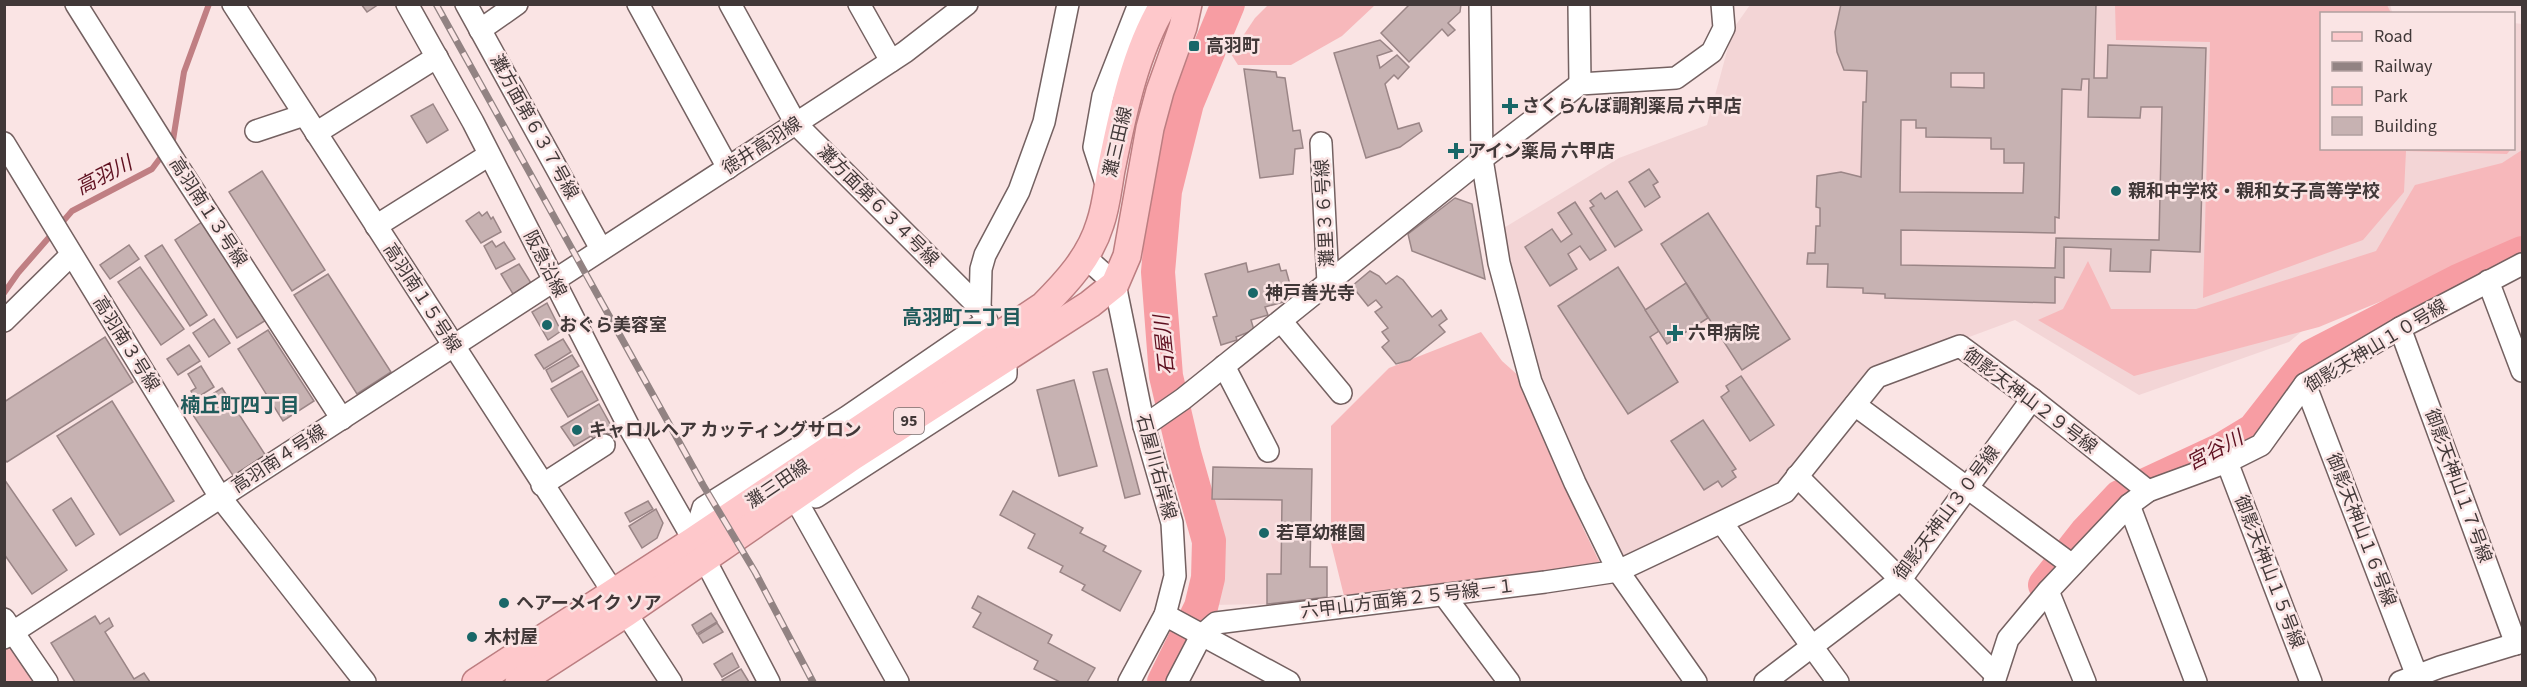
<svg xmlns="http://www.w3.org/2000/svg" width="2527" height="687" viewBox="0 0 2527 687" font-family="'Source Sans 3','Noto Sans JP',sans-serif">
  <rect width="100%" height="100%" fill="#fae4e4"/>
  <g fill="#f3d5d6">
    <polygon points="2390,4 2392,12 2409,13 2322,14 2322,148 2514,148 2514,23 2522,24 2522,178 2333,305 2289,342 2139,395 2015,320 1891,366 1776,486 1621,560 1540,388 1536,354 1502,229 1619,158 1707,125 1733,29 1750,5"/>
    <polygon points="1213,467 1312,469 1310,566 1327,567 1327,597 1267,604 1211,605 1220,569 1220,546 1210,501 1212,499"/>
  </g>
  <g fill="#f7b8bb">
    <polygon points="1269,4 1375,4 1375,5 1342,36 1291,65 1238,65 1231,54 1255,18"/>
    <polygon points="2115,5 2387,5 2391,13 2322,14 2322,148 2511,149 2507,154 2406,151 2404,192 2363,240 2203,298 2210,42 2116,40"/>
    <polygon points="2522,150 2522,243 2319,327 2134,376 2038,320 2063,309 2088,261 2111,309 2196,309 2376,251 2415,185 2502,163"/>
    <polygon points="1481,332 1502,361 1520,377 1583,528 1601,565 1345,600 1331,543 1331,426 1389,368"/>
    <polygon points="11,643 37,682 5,682 5,647"/>
  </g>
  <g fill="none" stroke-linecap="round" stroke-linejoin="round">
    <g stroke="#c07f83" stroke-width="6">
      <polyline points="170,144 173,140 184,72 209,4"/>
      <polyline points="4,293 18,273 72,211 152,169 164,153"/>
    </g>
    <g stroke="#f79da3" stroke-width="34">
      <polyline points="2045,585 2086,533 2120,497 2221,450 2254,430 2312,356 2458,281 2522,253"/>
      <polyline points="1164,682 1201,607 1208,578 1209,541 1184,453 1166,376 1158,272 1165,191 1187,103 1228,4"/>
    </g>
  </g>
  <g fill="#c7b2b2" stroke="#9a8586" stroke-width="1.5" fill-rule="evenodd">
    <polygon points="361,4 379,4 367,12"/>
    <polygon points="1410,4 1461,4 1460,12 1448,23 1455,30 1448,36 1442,29 1409,62 1381,33"/>
    <path d="M1841,4h255l-2,74h13l1,-33 98,3 -6,204 -49,-2 -1,22 -40,-1 1,-22 -47,-2v31l-9,-1v26l-170,-5v-4l-22,-1v-5l-36,-1 1,-23h-21l1,-11h7l1,-27h4v-18l-4,-1 1,-31 24,-4 20,5 2,-75h3l1,-31 -23,-1 -7,-18 -2,-20zM1951,73h33v15l-33,-1zM2082,79h7l-1,38 52,1 1,-11h21l-3,133 -103,-2 -1,30 -154,-3v-35l154,3v-16l4,1 3,-129 19,1zM1901,120h15v8h10v9l65,1v11h13v14h20l-1,30 -123,-1z"/>
    <polygon points="1380,40 1392,51 1377,56 1380,68 1397,55 1409,67 1398,79 1394,75 1385,84 1398,129 1419,123 1422,131 1400,147 1366,158 1334,53"/>
    <polygon points="1244,69 1276,72 1277,77 1285,78 1293,131 1300,130 1303,148 1295,149 1293,174 1260,178"/>
    <polygon points="433,104 448,130 427,143 411,116"/>
    <polygon points="1649,169 1658,182 1653,185 1660,197 1645,207 1629,182"/>
    <polygon points="262,171 325,270 292,291 229,192"/>
    <polygon points="1617,191 1642,230 1615,247 1590,208 1594,206 1590,201 1601,193 1605,199"/>
    <polygon points="1455,198 1472,204 1485,279 1412,251 1408,234"/>
    <polygon points="1575,202 1606,250 1590,260 1580,246 1568,254 1577,269 1550,286 1525,247 1552,229 1561,242 1572,234 1558,213"/>
    <polygon points="479,212 482,216 487,212 491,219 493,217 501,232 481,243 466,221"/>
    <polygon points="1708,213 1790,339 1742,370 1661,244"/>
    <polygon points="208,218 271,317 237,338 175,240"/>
    <polygon points="492,241 496,247 504,242 515,259 496,269 484,246"/>
    <polygon points="129,245 139,259 110,279 100,265"/>
    <polygon points="162,245 207,315 190,326 145,256"/>
    <polygon points="1246,263 1248,272 1279,264 1281,271 1286,270 1293,295 1286,297 1287,301 1265,307 1268,315 1251,320 1254,330 1236,337 1237,340 1221,345 1213,317 1217,316 1205,274"/>
    <polygon points="519,264 531,283 513,294 501,274"/>
    <polygon points="140,267 184,329 161,345 118,282"/>
    <polygon points="1618,267 1659,331 1650,337 1678,382 1628,414 1558,306"/>
    <polygon points="1370,271 1379,276 1386,284 1397,276 1403,280 1432,317 1441,310 1447,319 1439,325 1445,332 1410,360 1396,364 1382,347 1389,341 1382,332 1388,328 1375,312 1382,307 1376,300 1368,306 1352,286"/>
    <polygon points="328,274 391,372 357,394 294,295"/>
    <polygon points="1686,283 1708,318 1667,344 1645,310"/>
    <polygon points="547,303 561,331 548,340 532,312"/>
    <polygon points="214,319 230,343 209,357 193,333"/>
    <polygon points="268,330 314,401 283,421 238,349"/>
    <polygon points="105,337 133,382 7,462 4,459 4,402"/>
    <polygon points="563,339 571,352 544,369 535,355"/>
    <polygon points="189,345 200,361 178,375 167,359"/>
    <polygon points="572,355 579,366 552,382 546,370"/>
    <polygon points="201,366 214,387 195,399 191,391 196,388 188,374"/>
    <polygon points="1107,369 1140,494 1125,498 1093,372"/>
    <polygon points="582,371 598,400 568,417 551,389"/>
    <polygon points="1741,376 1774,425 1750,441 1721,397 1729,391 1726,386"/>
    <polygon points="1074,380 1097,466 1059,476 1037,390"/>
    <polygon points="222,388 266,456 234,477 189,409"/>
    <polygon points="112,401 174,501 120,535 57,436"/>
    <polygon points="599,404 614,431 596,441 591,436 574,446 561,427"/>
    <polygon points="1703,420 1736,469 1732,471 1736,477 1722,487 1718,481 1704,490 1671,441"/>
    <polygon points="1213,467 1312,469 1310,567 1327,567 1327,597 1267,604 1267,574 1281,574 1282,500 1212,499"/>
    <polygon points="4,479 67,570 32,594 4,554"/>
    <polygon points="1013,491 1083,528 1080,533 1106,546 1103,551 1141,571 1120,611 1082,590 1085,585 1060,572 1063,566 1028,548 1035,534 1000,515"/>
    <polygon points="71,498 94,534 76,546 53,510"/>
    <polygon points="648,501 653,509 630,522 625,513"/>
    <polygon points="656,509 663,523 657,538 642,548 629,526"/>
    <polygon points="978,596 1052,635 1048,643 1095,668 1087,682 1060,682 1034,669 1038,661 973,627 981,613 972,608"/>
    <polygon points="711,613 717,622 697,634 692,625"/>
    <polygon points="95,616 100,624 109,618 113,626 105,632 134,679 144,673 150,682 75,682 51,643"/>
    <polygon points="717,623 723,632 703,643 698,635"/>
    <polygon points="732,653 739,667 722,677 714,664"/>
    <polygon points="741,669 749,682 724,682 722,680"/>
  </g>
  <g fill="none" stroke-linecap="round" stroke-linejoin="round">
    <g stroke="#746161" stroke-width="24">
      <g id="minor">
        <polyline points="76,4 177,165 342,419"/>
        <polyline points="233,4 613,592"/>
        <polyline points="407,4 473,122 629,427 704,558 769,682"/>
        <polyline points="466,4 601,249"/>
        <polyline points="638,4 728,168"/>
        <polyline points="730,4 796,124 980,308"/>
        <polyline points="859,4 891,61"/>
        <polyline points="1480,4 1482,159 1499,263 1531,382 1575,483 1618,571 1696,682"/>
        <polyline points="1579,4 1580,84"/>
        <polyline points="480,30 517,4"/>
        <polyline points="256,131 304,115"/>
        <polyline points="316,133 437,57"/>
        <polyline points="4,143 220,497 365,682"/>
        <polyline points="1321,143 1328,283"/>
        <polyline points="1107,187 1094,147 1103,96 1139,4"/>
        <polyline points="376,226 489,155"/>
        <polyline points="1085,257 1115,284 1144,426 1172,523 1175,576 1165,615 1129,682"/>
        <polyline points="2488,281 2522,371"/>
        <polyline points="983,313 980,308 981,269 985,255 1019,191 1044,122 1068,4"/>
        <polyline points="4,321 71,255"/>
        <polyline points="1281,321 1341,393"/>
        <polyline points="2400,328 2516,644"/>
        <polyline points="1224,366 1268,451"/>
        <polyline points="2305,384 2417,676"/>
        <polyline points="1855,405 2072,565"/>
        <polyline points="1144,426 1183,399 1482,159 1580,84 1676,78 1712,52 1724,28 1722,4"/>
        <polyline points="2227,462 2311,682"/>
        <polyline points="1797,476 1995,674"/>
        <polyline points="542,485 604,445"/>
        <polyline points="816,497 1006,374 1006,368"/>
        <polyline points="2129,505 2196,682"/>
        <polyline points="800,507 898,682"/>
        <polyline points="1722,523 1838,682"/>
        <polyline points="693,541 703,508 847,417 987,321"/>
        <polyline points="2048,591 2085,682"/>
        <polyline points="1444,595 1509,682"/>
        <polyline points="626,613 671,682"/>
        <polyline points="1165,615 1289,682"/>
        <polyline points="4,619 47,682"/>
        <polyline points="4,638 832,100 905,52 967,4"/>
        <polyline points="1177,682 1201,636 1216,623 1545,582 1618,571 1785,492 1877,377 1960,346 2032,399 2148,491"/>
        <polyline points="1765,682 1901,579 2032,399"/>
        <polyline points="1994,682 2008,639 2048,591 2129,505 2148,491 2227,462 2261,445 2305,384 2400,328 2522,264"/>
        <polyline points="2400,682 2440,667 2522,642"/>
      </g>
    </g>
    <g stroke="#bc7e81" stroke-width="30">
      <g id="major">
        <path d="M476,682l217,-141 350,-235c24,-24 47,-49 57,-82 6,-17 8,-37 11,-54 11,-54 24,-119 53,-166"/>
        <polyline points="519,682 626,613 852,457 1090,304 1115,284 1127,256 1150,128 1160,91 1183,27 1188,4"/>
      </g>
    </g>
    <use href="#minor" stroke="#fff" stroke-width="21"/>
    <use href="#major" stroke="#fec8cb" stroke-width="27"/>
    <g stroke="#928383" stroke-width="7">
      <polyline id="rail" points="436,4 703,485 755,572 813,682"/>
    </g>
    <use href="#rail" stroke="#fae4e4" stroke-width="4.5" stroke-dasharray="14" stroke-linecap="butt"/>
  </g>
  <g fill="#196768" stroke="#fae4e4" stroke-width="2">
    <rect x="1188" y="40" width="12" height="12" rx="3"/>
    <path d="M1507 97h6v6h6v6h-6v6h-6v-6h-6v-6h6z"/>
    <path d="M1453 142h6v6h6v6h-6v6h-6v-6h-6v-6h6z"/>
    <circle cx="2116" cy="191" r="6"/>
    <circle cx="1253" cy="293" r="6"/>
    <circle cx="547" cy="325" r="6"/>
    <path d="M1672 324h6v6h6v6h-6v6h-6v-6h-6v-6h6z"/>
    <circle cx="577" cy="430" r="6"/>
    <circle cx="1264" cy="533" r="6"/>
    <circle cx="504" cy="603" r="6"/>
    <circle cx="472" cy="637" r="6"/>
  </g>
  <g text-anchor="middle" dominant-baseline="central" stroke-width="5" stroke-linejoin="round" paint-order="stroke">
    <rect fill="#fae4e4" stroke="#786c6c" stroke-width="1.5" x="894" y="408" width="30" height="26" rx="4.5"/>
    <g font-size="16" font-weight="bold" fill="#413838">
      <text x="909" y="421">95</text>
    </g>
    <g font-size="18" font-weight="bold" fill="#413838" stroke="#fae4e4" text-anchor="start">
      <text x="1206" y="46">高羽町</text>
      <text x="1522" y="106">さくらんぼ調剤薬局 六甲店</text>
      <text x="1468" y="151">アイン薬局 六甲店</text>
      <text x="2128" y="191">親和中学校・親和女子高等学校</text>
      <text x="1265" y="293">神戸善光寺</text>
      <text x="559" y="325">おぐら美容室</text>
      <text x="1688" y="333">六甲病院</text>
      <text x="589" y="430">キャロルヘア カッティングサロン</text>
      <text x="1276" y="533">若草幼稚園</text>
      <text x="516" y="603">ヘアーメイク ソア</text>
      <text x="484" y="637">木村屋</text>
    </g>
    <g font-size="18" fill="#413838" stroke="#fae4e4">
      <text transform="translate(534 127) rotate(61)">灘方面第６３７号線</text>
      <text transform="translate(1118 142) rotate(-77)">灘三田線</text>
      <text transform="translate(762 146) rotate(-33)">徳井高羽線</text>
      <text transform="translate(878 206) rotate(45)">灘方面第６３４号線</text>
      <text transform="translate(208 212) rotate(57)">高羽南１３号線</text>
      <text transform="translate(1325 213) rotate(-93)">灘里３６号線</text>
      <text transform="translate(545 264) rotate(63)">阪急沿線</text>
      <text transform="translate(422 298) rotate(57)">高羽南１５号線</text>
      <text transform="translate(126 344) rotate(58)">高羽南３号線</text>
      <text transform="translate(2376 346) rotate(-31)">御影天神山１０号線</text>
      <text transform="translate(2030 401) rotate(37)">御影天神山２９号線</text>
      <text transform="translate(279 459) rotate(-33)">高羽南４号線</text>
      <text transform="translate(1156 467) rotate(75)">石屋川右岸線</text>
      <text transform="translate(778 484) rotate(-34)">灘三田線</text>
      <text transform="translate(2458 486) rotate(70)">御影天神山１７号線</text>
      <text transform="translate(1947 513) rotate(-53)">御影天神山３０号線</text>
      <text transform="translate(2361 530) rotate(69)">御影天神山１６号線</text>
      <text transform="translate(2269 572) rotate(69)">御影天神山１５号線</text>
      <text transform="translate(1408 599) rotate(-7)">六甲山方面第２５号線－１</text>
    </g>
    <g font-size="20" font-style="italic" fill="#5f1020" stroke="#fae4e4">
      <text transform="translate(104 176) rotate(-27)">高羽川</text>
      <text transform="translate(1165 345) rotate(-96)">石屋川</text>
      <text transform="translate(2215 451) rotate(-28)">宮谷川</text>
    </g>
    <g font-size="20" font-weight="bold" fill="#205b5b" stroke="#fae4e4">
      <text x="962" y="318">高羽町二丁目</text>
      <text x="240" y="406">楠丘町四丁目</text>
    </g>
  </g>
  <rect width="2527" height="687" fill="none" stroke="#413838" stroke-width="12"/>
  <rect x="2320" y="12" width="195" height="138" fill="#fae4e4" stroke="#b09f9f" stroke-width="1.5"/>
  <rect x="2332" y="32" width="30" height="9" fill="#fec8cb" stroke="#b09f9f" stroke-width="1.5"/>
  <text x="2374" y="42" font-size="18" fill="#413838">Road</text>
  <rect x="2332" y="62" width="30" height="9" fill="#928383" stroke="#b09f9f" stroke-width="1.5"/>
  <text x="2374" y="72" font-size="18" fill="#413838">Railway</text>
  <rect x="2332" y="87" width="30" height="18" fill="#f7b8bb" stroke="#b09f9f" stroke-width="1.5"/>
  <text x="2374" y="102" font-size="18" fill="#413838">Park</text>
  <rect x="2332" y="117" width="30" height="18" fill="#c7b2b2" stroke="#b09f9f" stroke-width="1.5"/>
  <text x="2374" y="132" font-size="18" fill="#413838">Building</text>
</svg>
